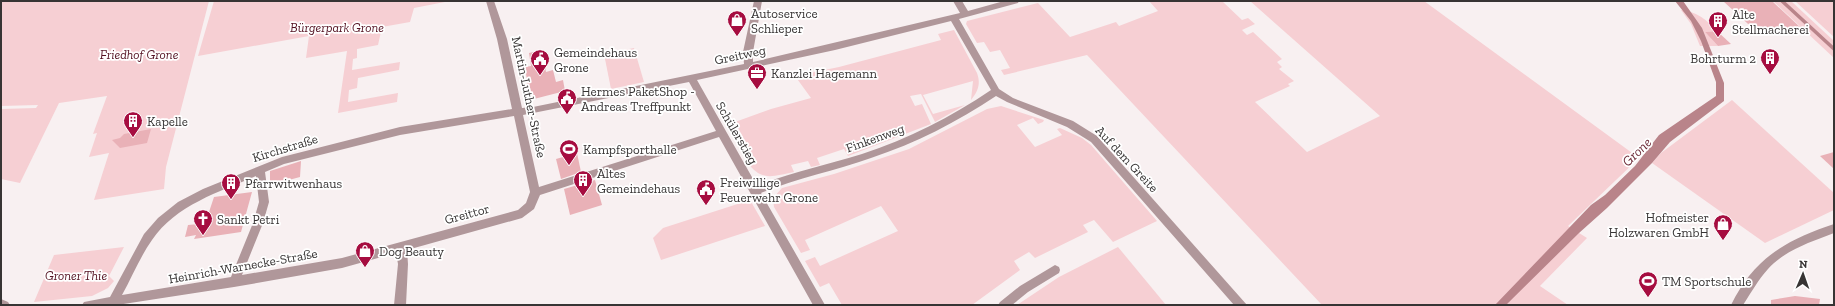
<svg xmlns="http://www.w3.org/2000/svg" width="1835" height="306" viewBox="0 0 1835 306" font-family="'Zilla Slab',serif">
  <rect width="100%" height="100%" fill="#f8f0f1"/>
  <g fill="#f6cfd3">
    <polygon points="1,1 209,1 166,167 164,189 94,200 109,153 89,157 97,133 93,134 107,96 59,103 20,183 1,179 1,109 36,108 38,105 1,106"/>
    <polygon points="214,1 450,1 414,8 410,22 382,27 378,45 357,49 357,58 353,59 352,70 400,62 399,70 358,78 357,88 349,90 348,102 398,93 397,102 338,113 347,51 306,58 309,36 198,56"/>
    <polygon points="1149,1 1222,1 1242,20 1248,18 1255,24 1242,30 1247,35 1253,32 1282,59 1277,62 1282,67 1279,69 1294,81 1288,84 1290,86 1255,102 1307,152 1380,116 1250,1 1424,1 1639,158 1568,226 1587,238 1540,286 1568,305 1322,305 1087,55 1004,75 1001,70 1010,68 1000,50 990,52 984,42 977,43 966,24 967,21 1038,3 1070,37 1116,22 1119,26 1158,11"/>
    <polygon points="1773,1 1791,1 1834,41 1834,58"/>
    <polygon points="1795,1 1834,1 1834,37"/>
    <path d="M1681,10c15,1 26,10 36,21l-12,1 13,14h-18l-9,-22z"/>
    <path d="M954,30l23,43c4,11 1,18 -6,27l2,-19 -50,14 10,19 32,-9 -30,17 -14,-28 -11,2 5,10 7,-2 9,20 -83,32 -4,-7 -27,9 3,7 -9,2 -3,-6 -17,4 3,7c-21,4 -32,10 -46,-9l7,-3 -20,-38 36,-13 40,-11 -16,-22 44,-9 102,-27 -3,-6z"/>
    <polygon points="634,48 644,82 611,89 604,54"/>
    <polygon points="1732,100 1834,193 1834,210 1765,243 1652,163 1661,153"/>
    <polygon points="1001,106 1044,120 1043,122 1038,124 1033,118 1017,125 1035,147 1062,135 1057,129 1060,128 1082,138 1091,145 1157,221 1113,242 1094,220 1083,225 1088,232 1035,258 1029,252 1014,261 1020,270 972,305 842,305 829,283 820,287 805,261 815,257 820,266 898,231 881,206 805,240 810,250 801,253 774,207 773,198 782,188 834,174 909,149 987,109"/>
    <polygon points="750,200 765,226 661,260 653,238 663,228"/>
    <polygon points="124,247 109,276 114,281 108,288 92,296 34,302 54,255"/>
    <polygon points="1118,247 1166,305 1017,305 1059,277"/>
  </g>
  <polygon fill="#b9848a" points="1675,1 1683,1 1702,28 1724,83 1724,101 1670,142 1652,163 1607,208 1579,233 1506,305 1495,305 1591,205 1605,195 1635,166 1659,135 1716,96 1716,82 1701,41 1691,21"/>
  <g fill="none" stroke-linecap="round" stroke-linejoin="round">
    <polyline stroke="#b9848a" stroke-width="3.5" points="1782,1 1834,49"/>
  </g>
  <g fill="#e9b1b7">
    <polygon points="1723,1 1772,1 1801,28 1759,34"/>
    <polygon points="1717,31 1731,44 1718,46 1705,32"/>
    <polygon points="542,50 546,72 553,70 556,82 563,80 565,91 530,100 525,67 531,66 529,53"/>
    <polygon points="151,129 147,143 120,148 112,140 120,138 124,134"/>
    <polygon points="1834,152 1834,169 1820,156"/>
    <polygon points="577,153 581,172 561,179 556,159"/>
    <polygon points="301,161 300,177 270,185 270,171"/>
    <polygon points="595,180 602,205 570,215 564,189"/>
    <polygon points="252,192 241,232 194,239 196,235 185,237 188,225 199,224 201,219 207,218 214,197"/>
    <polygon points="1795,296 1820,299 1819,305 1771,305 1771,300"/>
  </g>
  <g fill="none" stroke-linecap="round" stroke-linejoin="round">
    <g fill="#b0979a" fill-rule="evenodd">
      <path d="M486,1h8l13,38 15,69 11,-1 211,-43 -1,-12 11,-51h8l-9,51v10l207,-49 -7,-12h9l6,10 36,-10h15l-1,2 -59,16 40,70 14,9 60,23 24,15 150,169h-13l-143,-163 -24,-15 -60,-25 -11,-6c-39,26 -80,47 -125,62 -36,13 -74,20 -110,35l64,112h-12l-94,-168 -179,58 -6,14 -12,9 -115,32 1,14 -2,41h-12l4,-41 -2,-11 -54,15 -108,19 -117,18h-35l2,-3 26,-5 34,-63 14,-16 20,-16 25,-13 79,-32 118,-30 112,-18 -15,-70zM951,21l40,69c-40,27 -83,49 -129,64 -35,11 -71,18 -105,32l-60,-106 138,-30zM689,82l27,49 -177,56 -16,-72zM514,116l16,76 -4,11 -8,7 -176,48 -100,17 21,-52 6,-21 -4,-30 19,-8 116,-29zM256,176l3,26 -6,21 -22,54 -109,18c10,-18 18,-38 30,-55 24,-35 67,-48 104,-64z"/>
      <path d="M1834,224v9c-23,9 -49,17 -66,36 -10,11 -17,24 -25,36h-12c23,-47 55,-65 103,-81z"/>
      <polygon points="1055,265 1059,267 1060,270 1059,273 1028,292 1012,305 998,305 1000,302 1020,286"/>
      <polygon points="1,299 8,302 10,305 1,305"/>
    </g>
  </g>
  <defs>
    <g id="shop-pin" transform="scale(1)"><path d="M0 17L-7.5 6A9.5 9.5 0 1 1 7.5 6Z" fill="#a60d40" stroke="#fff"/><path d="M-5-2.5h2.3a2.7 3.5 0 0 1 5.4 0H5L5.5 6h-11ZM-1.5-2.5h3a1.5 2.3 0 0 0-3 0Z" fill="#fff"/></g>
    <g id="building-pin" transform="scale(1)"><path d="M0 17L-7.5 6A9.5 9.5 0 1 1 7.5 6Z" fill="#a60d40" stroke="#fff"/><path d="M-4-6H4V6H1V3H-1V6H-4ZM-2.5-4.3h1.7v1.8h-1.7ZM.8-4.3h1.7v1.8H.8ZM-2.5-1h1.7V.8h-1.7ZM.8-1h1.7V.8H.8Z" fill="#fff"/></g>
    <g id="civic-pin" transform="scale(1)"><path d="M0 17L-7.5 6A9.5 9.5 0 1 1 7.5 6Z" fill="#a60d40" stroke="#fff"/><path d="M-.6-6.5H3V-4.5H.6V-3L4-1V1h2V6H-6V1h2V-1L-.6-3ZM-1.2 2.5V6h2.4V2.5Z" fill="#fff"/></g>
    <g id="office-pin" transform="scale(1)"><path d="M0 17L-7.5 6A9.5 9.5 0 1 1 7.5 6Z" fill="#a60d40" stroke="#fff"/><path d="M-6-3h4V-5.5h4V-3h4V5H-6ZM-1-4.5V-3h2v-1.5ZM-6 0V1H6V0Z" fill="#fff"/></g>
    <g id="stadium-pin" transform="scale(1)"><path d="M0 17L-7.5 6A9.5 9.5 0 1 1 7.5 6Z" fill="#a60d40" stroke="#fff"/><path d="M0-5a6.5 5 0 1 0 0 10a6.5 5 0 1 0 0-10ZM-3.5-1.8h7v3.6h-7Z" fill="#fff"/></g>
    <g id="church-pin" transform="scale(1)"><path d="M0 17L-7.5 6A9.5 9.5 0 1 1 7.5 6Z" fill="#a60d40" stroke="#fff"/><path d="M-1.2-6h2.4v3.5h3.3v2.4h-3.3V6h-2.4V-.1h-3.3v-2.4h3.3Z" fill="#fff"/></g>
  </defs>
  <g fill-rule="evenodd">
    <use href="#shop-pin" x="737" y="20"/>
    <use href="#building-pin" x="1718" y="21"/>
    <use href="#building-pin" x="1770" y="58"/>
    <use href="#civic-pin" x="540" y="59"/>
    <use href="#office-pin" x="757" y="73"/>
    <use href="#civic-pin" x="567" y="98"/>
    <use href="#building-pin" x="133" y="121"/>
    <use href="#stadium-pin" x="569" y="149"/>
    <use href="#building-pin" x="583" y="180"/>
    <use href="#building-pin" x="231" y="183"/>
    <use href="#civic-pin" x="706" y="189"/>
    <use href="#church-pin" x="203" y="219"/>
    <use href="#shop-pin" x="1723" y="224"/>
    <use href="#shop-pin" x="365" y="251"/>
    <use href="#stadium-pin" x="1648" y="281"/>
  </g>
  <g text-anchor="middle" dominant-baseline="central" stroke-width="3.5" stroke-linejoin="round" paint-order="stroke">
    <g font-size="13" fill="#373434" stroke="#fff" text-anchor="start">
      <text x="751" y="13">Autoservice<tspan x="751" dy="15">Schlieper</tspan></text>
      <text x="1732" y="14">Alte<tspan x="1732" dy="15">Stellmacherei</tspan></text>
      <text x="554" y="52">Gemeindehaus<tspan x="554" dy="15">Grone</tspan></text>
      <text x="1756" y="58" text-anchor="end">Bohrturm 2</text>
      <text x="771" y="73">Kanzlei Hagemann</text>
      <text x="581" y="91">Hermes PaketShop -<tspan x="581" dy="15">Andreas Treffpunkt</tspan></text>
      <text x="147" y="121">Kapelle</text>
      <text x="583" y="149">Kampfsporthalle</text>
      <text x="597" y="173">Altes<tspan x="597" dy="15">Gemeindehaus</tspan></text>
      <text x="720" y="182">Freiwillige<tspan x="720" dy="15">Feuerwehr Grone</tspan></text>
      <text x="245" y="183">Pfarrwitwenhaus</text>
      <text x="1709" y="217" text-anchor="end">Hofmeister<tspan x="1709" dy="15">Holzwaren GmbH</tspan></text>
      <text x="217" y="219">Sankt Petri</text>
      <text x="379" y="251">Dog Beauty</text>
      <text x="1662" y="281">TM Sportschule</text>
    </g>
    <g font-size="13" font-style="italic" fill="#531121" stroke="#fff">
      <text x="337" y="27">Bürgerpark Grone</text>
      <text x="139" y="54">Friedhof Grone</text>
      <text x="76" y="275">Groner Thie</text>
    </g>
    <g font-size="13" fill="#373434" stroke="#fff">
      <text transform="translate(740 55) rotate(-12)">Greitweg</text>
      <text transform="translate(529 97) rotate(78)">Martin-Luther-Straße</text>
      <text transform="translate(737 133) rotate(60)">Schülerstieg</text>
      <text transform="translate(875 138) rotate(-20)">Finkenweg</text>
      <text transform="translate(285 148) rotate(-17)">Kirchstraße</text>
      <text transform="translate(1127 159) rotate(47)">Auf dem Greite</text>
      <text transform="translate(467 214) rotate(-15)">Greittor</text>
      <text transform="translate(243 266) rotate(-10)">Heinrich-Warnecke-Straße</text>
    </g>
    <g font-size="14" font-style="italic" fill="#6a2734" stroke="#fff">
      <text transform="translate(1637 152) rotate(-44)">Grone</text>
    </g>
  </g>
  <rect width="1835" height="306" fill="none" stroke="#373434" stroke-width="4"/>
  <g transform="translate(1803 274) rotate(2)" stroke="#ffffff" stroke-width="3" paint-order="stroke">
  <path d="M0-3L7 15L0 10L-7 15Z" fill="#373434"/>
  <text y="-6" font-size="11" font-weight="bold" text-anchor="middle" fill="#373434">N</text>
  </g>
</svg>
